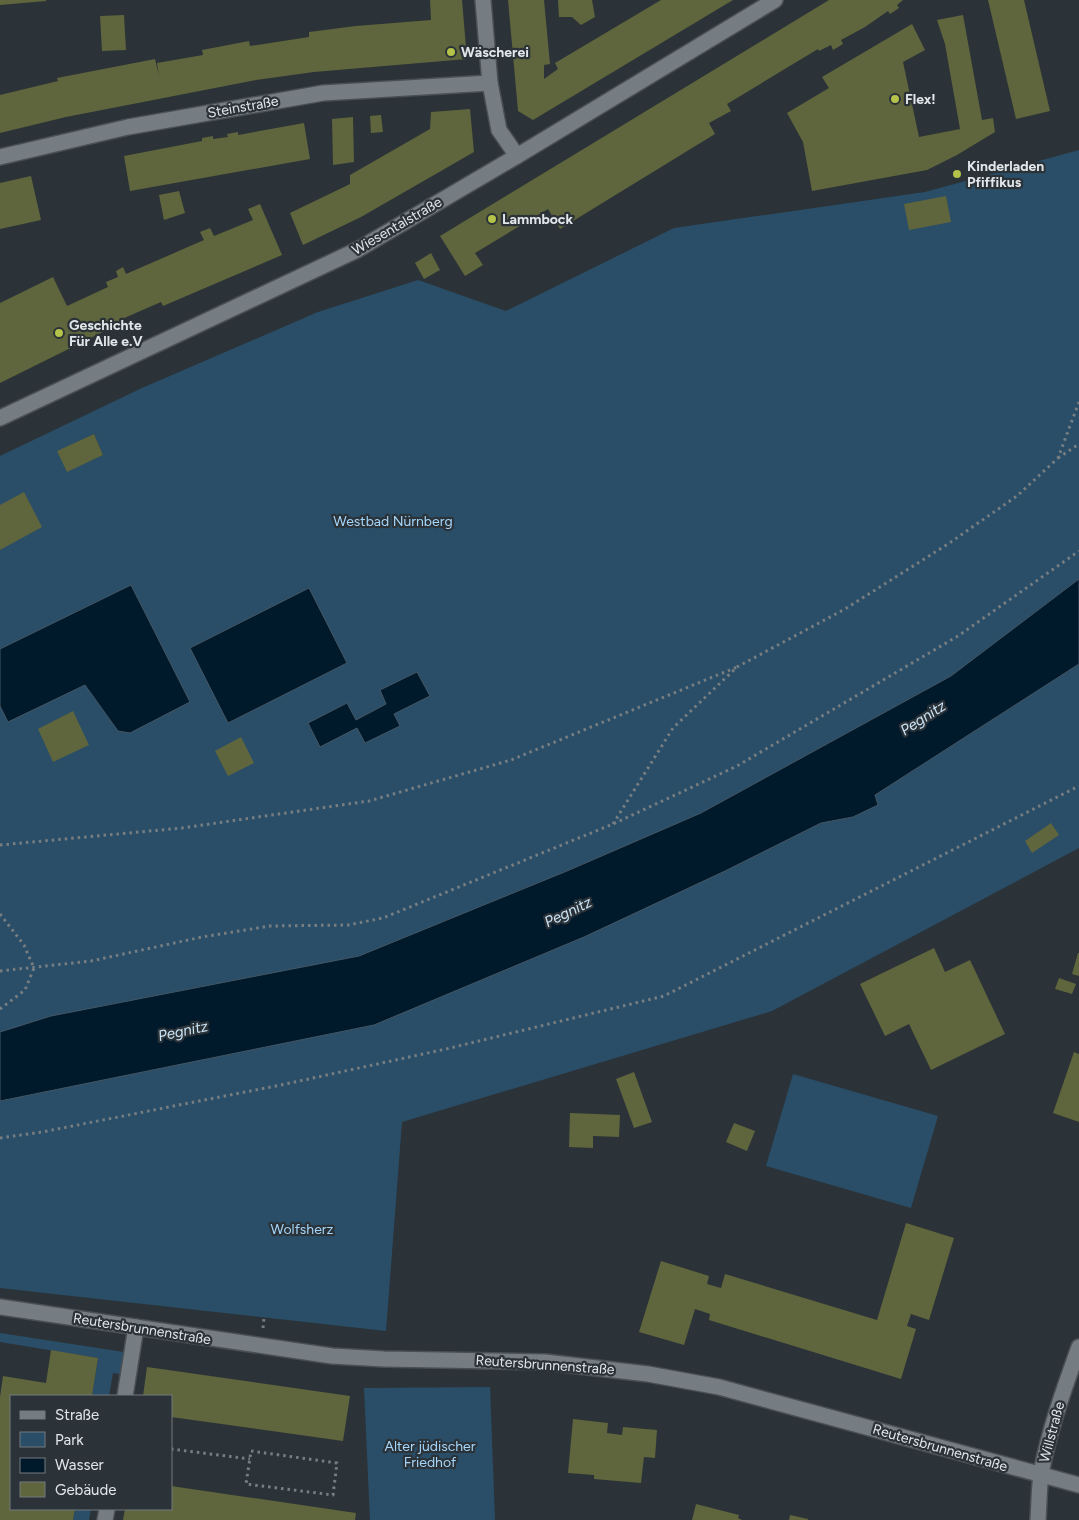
<svg xmlns="http://www.w3.org/2000/svg" width="1079" height="1520" viewBox="0 0 1079 1520" font-family="Figtree,sans-serif">
  <rect width="100%" height="100%" fill="#2b3338"/>
  <g fill="#2a4e68" fill-rule="evenodd">
    <path d="M1079,150v429l-128,97 -250,137 24,58 96,-48 32,-6 25,-13 -3,-9 204,-131v184l-307,163 -370,111 -16,209 -386,-43v-832l142,-68 176,-76 100,-32 88,31 168,-83 251,-36zM94,434l9,21 -14,6 -31,-10z"/>
    <polygon points="793,1074 938,1116 911,1208 766,1166"/>
    <polygon points="0,1333 124,1352 120,1374 113,1373 109,1396 92,1396 98,1358 0,1342"/>
    <polygon points="490,1387 495,1520 370,1520 364,1388"/>
    <polygon points="75,1509 91,1509 89,1520 73,1520"/>
  </g>
  <g fill="#00192b" stroke="#445664">
    <polygon points="1079,579 1079,664 875,795 878,805 853,817 821,823 725,871 584,937 374,1025 0,1101 0,1032 51,1016 359,956 567,871 701,813 951,676"/>
    <polygon points="131,585 190,702 130,733 118,731 85,685 8,722 0,706 0,649"/>
    <polygon points="309,588 347,663 228,723 190,648"/>
    <polygon points="417,672 430,696 394,714 400,726 365,743 357,728 320,747 308,723 347,703 356,720 386,704 380,690"/>
  </g>
  <g fill="#5f653c">
    <polygon points="0,0 46,0 46,1 0,5"/>
    <polygon points="430,0 462,0 467,59 314,72 256,80 66,117 0,133 0,95 58,81 57,78 155,59 159,76 157,63 203,55 202,50 249,41 250,46 309,37 309,32 356,26 431,20"/>
    <polygon points="508,0 544,0 550,64 544,65 544,79 558,69 555,63 661,0 733,0 533,120 518,111"/>
    <polygon points="558,0 592,0 595,17 581,25 572,17 559,17"/>
    <polygon points="829,0 903,0 897,5 899,8 890,14 888,11 865,27 841,40 843,44 833,50 831,45 819,51 818,49 727,104 731,111 709,123 715,134 560,229 548,209 475,253 483,265 465,276 440,236"/>
    <polygon points="988,0 1024,0 1050,111 1016,119"/>
    <polygon points="124,15 126,50 102,51 100,16"/>
    <polygon points="963,15 982,120 993,118 995,132 957,155 927,170 812,191 803,142 787,113 829,88 822,77 912,24 925,50 903,62 919,137 960,129 945,44 937,20"/>
    <polygon points="470,109 474,152 361,217 303,245 290,213 350,184 350,175 430,129 431,112"/>
    <polygon points="381,115 383,132 371,133 370,116"/>
    <polygon points="353,117 354,162 333,165 332,119"/>
    <polygon points="304,123 310,159 130,191 124,156 202,141 202,138 213,136 213,139 228,137 227,134 238,132 238,135"/>
    <polygon points="31,176 41,220 0,229 0,183"/>
    <polygon points="179,191 185,213 164,220 159,195"/>
    <polygon points="946,196 951,222 909,230 904,204"/>
    <polygon points="260,204 282,255 163,306 161,302 122,319 123,322 0,383 0,303 53,277 67,306 108,287 106,282 118,277 116,271 123,267 126,274 204,240 200,232 210,228 214,236 253,220 248,209"/>
    <polygon points="431,253 440,270 424,279 415,263"/>
    <polygon points="94,434 103,455 67,472 57,451"/>
    <polygon points="24,492 42,527 0,550 0,505"/>
    <polygon points="73,711 89,745 53,762 38,729"/>
    <polygon points="241,737 254,763 228,776 215,751"/>
    <polygon points="1051,823 1059,835 1032,853 1025,841"/>
    <polygon points="934,948 945,972 970,960 1005,1034 931,1070 909,1024 885,1036 860,984"/>
    <polygon points="1078,953 1079,953 1079,976 1072,974"/>
    <polygon points="1059,978 1076,984 1072,994 1055,989"/>
    <polygon points="1074,1052 1079,1054 1079,1122 1053,1113"/>
    <polygon points="634,1072 652,1122 634,1128 616,1079"/>
    <polygon points="570,1113 620,1115 619,1137 593,1136 593,1148 569,1147"/>
    <polygon points="734,1123 755,1131 747,1151 726,1142"/>
    <polygon points="906,1223 954,1238 929,1320 911,1314 907,1326 916,1329 901,1379 709,1320 710,1314 695,1309 684,1345 639,1332 661,1261 709,1276 707,1284 721,1288 725,1274 877,1320"/>
    <polygon points="51,1350 98,1358 92,1396 11,1396 11,1509 75,1509 73,1520 0,1520 0,1397 3,1376 46,1383"/>
    <polygon points="147,1367 350,1396 343,1441 171,1417 171,1396 143,1396"/>
    <polygon points="573,1419 608,1423 607,1433 622,1435 623,1427 657,1430 655,1458 644,1457 641,1483 594,1479 594,1475 568,1473"/>
    <polygon points="171,1486 356,1513 355,1520 123,1520 125,1509 171,1509"/>
    <polygon points="696,1504 739,1515 738,1518 742,1520 692,1520"/>
    <polygon points="790,1515 808,1519 808,1520 789,1520"/>
  </g>
  <g fill="none" stroke-linecap="round" stroke-linejoin="round">
    <g stroke="#494f54" stroke-width="18">
      <g id="minor">
        <polyline points="483,0 490,83 499,130 517,156"/>
        <polyline points="0,157 128,127 323,93 490,83"/>
        <polyline points="0,418 357,250 517,156 775,0"/>
        <polyline points="0,1307 332,1356 384,1359 545,1362 648,1374 719,1387 1079,1485"/>
        <polyline points="125,1396 136,1327"/>
        <polyline points="105,1520 107,1509"/>
        <path d="M1038,1520c1,-15 1,-31 3,-46 8,-44 23,-85 38,-127"/>
      </g>
    </g>
    <g stroke="#777e82" stroke-width="3" stroke-dasharray="2.5 4" stroke-linecap="butt">
      <polyline points="1058,458 1079,444"/>
      <polyline points="613,824 673,728 737,667 845,609 948,544 1017,496 1058,458 1079,402"/>
      <polyline points="0,845 182,828 369,801 511,760 737,667"/>
      <polyline points="0,914 24,945 34,968 25,990 0,1009"/>
      <polyline points="0,971 91,961 202,937 270,926 348,925 383,918 613,824 737,766 958,636 1079,551"/>
      <polyline points="0,1138 42,1132 281,1085 446,1049 664,996 1079,786"/>
      <polyline points="263,1328 264,1318"/>
      <polyline points="171,1449 250,1459"/>
      <polygon points="251,1451 337,1463 333,1495 246,1484"/>
    </g>
    <use href="#minor" stroke="#757d83" stroke-width="15"/>
  </g>
  <g fill="#b4c24a" stroke="#2b3338" stroke-width="2">
    <circle cx="451" cy="52" r="5"/>
    <circle cx="895" cy="99" r="5"/>
    <circle cx="957" cy="174" r="5"/>
    <circle cx="492" cy="219" r="5"/>
    <circle cx="59" cy="333" r="5"/>
  </g>
  <g text-anchor="middle" dominant-baseline="central" stroke-width="4.5" stroke-linejoin="round" paint-order="stroke">
    <g font-size="14" font-weight="bold" fill="#e1e6e9" stroke="#2b3338" text-anchor="start">
      <text x="461" y="52">Wäscherei</text>
      <text x="905" y="99">Flex!</text>
      <text x="967" y="166">Kinderladen<tspan x="967" dy="16">Pfiffikus</tspan></text>
      <text x="502" y="219">Lammbock</text>
      <text x="69" y="325">Geschichte<tspan x="69" dy="16">Für Alle e.V</tspan></text>
    </g>
    <g font-size="14" fill="#e1e6e9" stroke="#2b3338">
      <text transform="translate(243 107) rotate(-10)">Steinstraße</text>
      <text transform="translate(397 226) rotate(-30)">Wiesentalstraße</text>
      <text transform="translate(142 1329) rotate(9)">Reutersbrunnenstraße</text>
      <text transform="translate(545 1365) rotate(4)">Reutersbrunnenstraße</text>
      <text transform="translate(1052 1432) rotate(-75)">Willstraße</text>
      <text transform="translate(940 1448) rotate(16)">Reutersbrunnenstraße</text>
    </g>
    <g font-size="14" fill="#a5d7fc" stroke="#2b3338">
      <text x="393" y="521">Westbad Nürnberg</text>
      <text x="302" y="1229">Wolfsherz</text>
      <text x="430" y="1446">Alter jüdischer<tspan x="430" dy="16">Friedhof</tspan></text>
    </g>
    <g font-size="15" font-style="italic" fill="#cbe4f6" stroke="#2b3338">
      <text transform="translate(923 718) rotate(-33)">Pegnitz</text>
      <text transform="translate(568 912) rotate(-26)">Pegnitz</text>
      <text transform="translate(183 1031) rotate(-12)">Pegnitz</text>
    </g>
  </g>
  <rect x="10" y="1395" width="162" height="115" fill="#2b3338" stroke="#747b7f"/>
  <rect x="20" y="1411" width="25" height="8" fill="#757d83" stroke="#747b7f"/>
  <text x="55" y="1420" font-size="15" fill="#e1e6e9">Straße</text>
  <rect x="20" y="1432" width="25" height="15" fill="#2a4e68" stroke="#747b7f"/>
  <text x="55" y="1445" font-size="15" fill="#e1e6e9">Park</text>
  <rect x="20" y="1458" width="25" height="15" fill="#00192b" stroke="#747b7f"/>
  <text x="55" y="1470" font-size="15" fill="#e1e6e9">Wasser</text>
  <rect x="20" y="1482" width="25" height="15" fill="#5f653c" stroke="#747b7f"/>
  <text x="55" y="1495" font-size="15" fill="#e1e6e9">Gebäude</text>
</svg>
